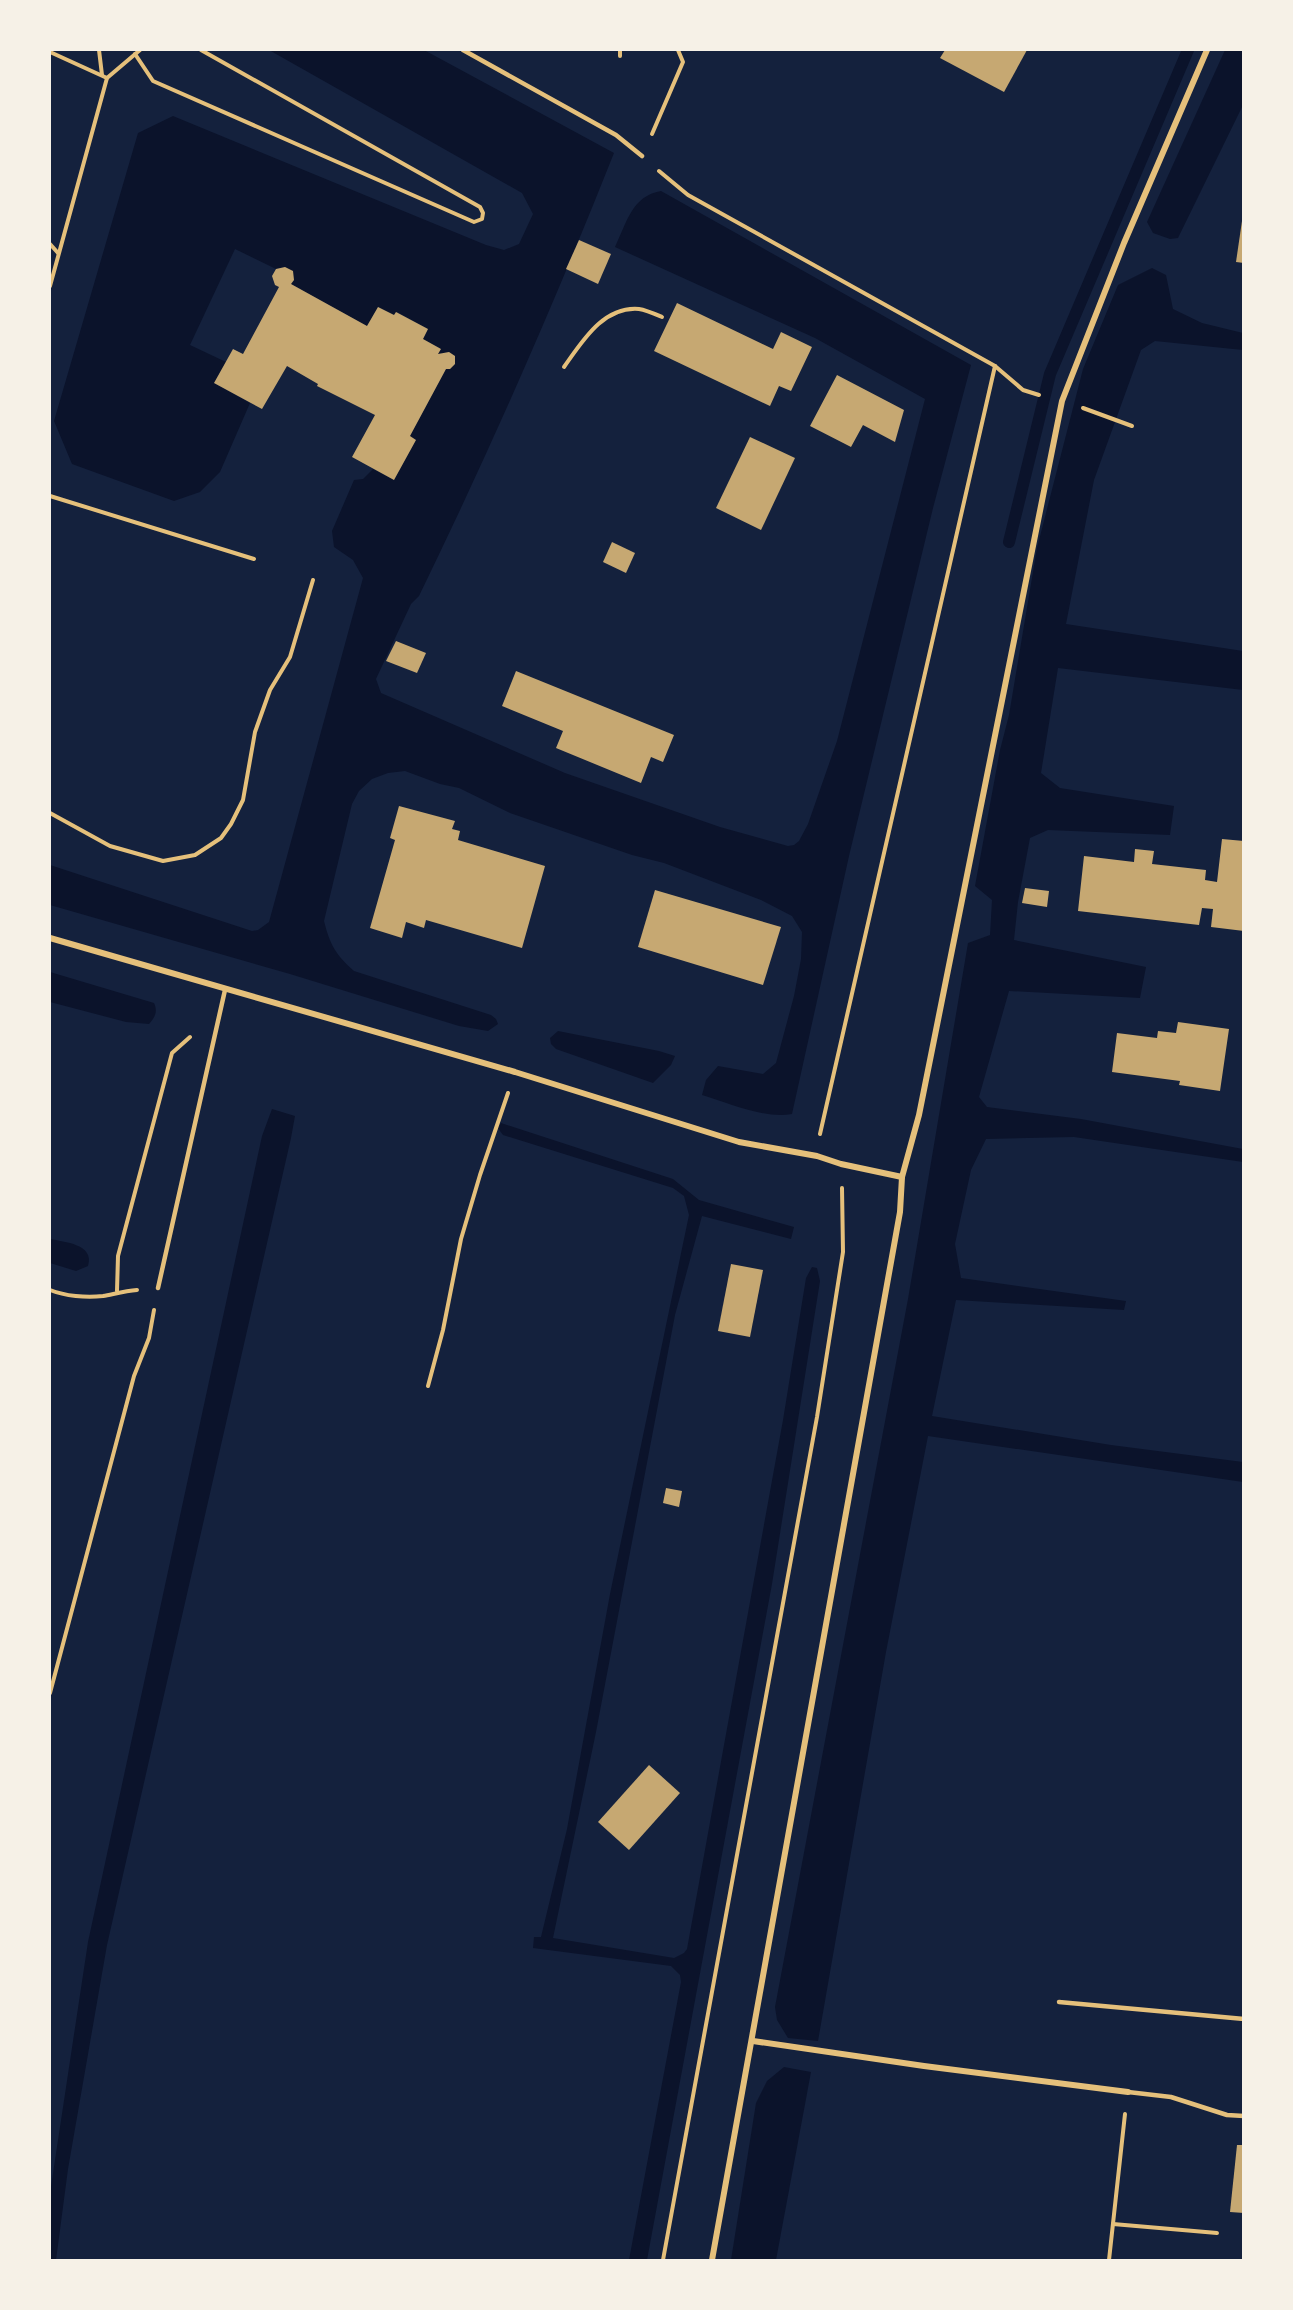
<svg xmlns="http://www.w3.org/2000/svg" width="1293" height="2310" viewBox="0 0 1293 2310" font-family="Jost,sans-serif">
  <rect width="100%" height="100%" fill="#14213d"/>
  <g fill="#0b132b">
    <path d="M269,50h155l190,103c-59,149 -124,297 -195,443l-8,8 -35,75 5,14 184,80 155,54 68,19 6,-1 5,-4 9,-17 29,-83 88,-342 -110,-61 -200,-91c12,-25 17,-51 46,-56l310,174 -38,143 -84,348 -57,258c-28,5 -63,-11 -90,-19l4,-15 12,-14 45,8 13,-11 18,-67 7,-37 1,-27 -10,-16 -31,-16 -97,-37 -32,-8 -122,-42 -51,-25 -19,-4 -35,-13 -17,2 -16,6 -13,12 -7,13 -28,117c6,24 12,34 30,50l137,44 5,4 2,5 -10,7 -29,-5 -169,-52 -240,-69v-40l202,66 6,-1 11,-8 94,-344 -10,-18 -19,-13 -2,-16 22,-51 9,-1 10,-10 21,11 22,-40 -6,-4 36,-67h4l5,-5v-8l-6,-4 -11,2 2,-6 -17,-9 5,-10 -31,-17 -3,3 -16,-8 -11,19 -76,-42 3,-4 -2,-9 -7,-4 -9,2 -41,-20 -45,96 36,17 -12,21 36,20 -30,69 -20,20 -26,9 -102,-37 -18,-43 84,-288 35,-17 313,129 18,5 15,-6 14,-30 -11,-21z"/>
    <polygon points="1225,50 1243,50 1243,105 1178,238 1170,239 1153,233 1147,222"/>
    <polygon points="1152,268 1166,275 1173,309 1202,323 1243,333 1243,350 1155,341 1141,350 1094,480 1066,624 1243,651 1243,690 1058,668 1041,773 1060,788 1174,806 1170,835 1048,830 1030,838 1018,902 1014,940 1146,967 1140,998 1009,991 979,1097 987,1107 1081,1119 1243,1149 1243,1162 1074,1137 986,1139 971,1170 955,1244 961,1278 1126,1301 1124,1310 956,1300 932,1416 1111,1445 1243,1462 1243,1482 928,1436 886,1652 818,2041 788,2038 777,2020 775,2007 908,1299 968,943 990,935 992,900 975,886 1000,750 1009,715 1037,548 1083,369 1118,285"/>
    <path d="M50,972l104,31c4,9 1,14 -5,21l-23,-2 -76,-20z"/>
    <polygon points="558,1031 659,1051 675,1056 671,1065 653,1083 556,1049 551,1044 550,1038"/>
    <polygon points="272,1109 295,1116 291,1138 107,1945 68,2169 56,2260 50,2260 50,2193 88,1942 262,1136"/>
    <polygon points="501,1123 673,1179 699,1200 794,1227 791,1239 702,1216 675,1315 596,1732 553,1938 674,1958 684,1953 687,1949 783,1420 806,1278 812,1267 817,1268 820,1281 772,1584 647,2260 629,2260 681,1982 680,1975 671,1966 533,1948 534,1937 541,1937 567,1829 610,1594 689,1215 684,1196 673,1188 503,1135 497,1127"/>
    <path d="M50,1239c14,3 45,5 38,27l-12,5 -26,-8z"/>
    <polygon points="784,2067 811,2072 776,2260 731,2260 756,2103 767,2081"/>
  </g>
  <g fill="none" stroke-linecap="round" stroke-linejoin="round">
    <polyline stroke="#0b132b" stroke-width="12" points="1009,542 1050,374 1188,50"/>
  </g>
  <g fill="#c6a872">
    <polygon points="945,50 1027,50 1004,92 940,58"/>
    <polygon points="1242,221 1244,221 1244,263 1236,262"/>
    <polygon points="579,240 611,254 598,284 566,269"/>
    <polygon points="285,267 293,271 294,280 291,284 367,326 378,307 394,315 396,312 428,329 423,339 441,349 438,354 449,352 455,356 455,364 450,369 446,369 410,436 416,440 394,480 352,457 375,415 317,386 318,384 287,366 262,409 214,383 233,349 243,354 279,287 275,285 272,276 276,269"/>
    <polygon points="677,303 773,349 781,332 812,347 791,391 779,386 770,406 654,351"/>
    <polygon points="837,375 904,410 895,442 863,425 851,447 810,426"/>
    <polygon points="750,437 795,458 761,530 716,508"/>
    <polygon points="612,542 635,553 626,573 603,562"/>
    <polygon points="396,641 426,653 417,673 386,661"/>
    <polygon points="516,671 674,735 663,762 651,757 641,783 556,748 563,731 502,706"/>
    <polygon points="399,806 455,821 452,829 460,831 458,840 545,866 522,948 426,920 424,928 406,922 402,938 370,928 395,840 390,838"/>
    <polygon points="1222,839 1244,841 1244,931 1211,927 1213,909 1202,908 1199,925 1078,911 1084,856 1134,862 1135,849 1154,851 1152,864 1206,870 1205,880 1217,882"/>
    <polygon points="1025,888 1049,891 1047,907 1022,903"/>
    <polygon points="655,890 781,927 763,985 638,947"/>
    <polygon points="1178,1022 1229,1029 1220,1091 1179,1085 1180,1081 1112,1072 1117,1033 1157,1038 1158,1031 1176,1033"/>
    <polygon points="731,1264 763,1270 750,1337 718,1331"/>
    <polygon points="666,1488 682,1491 679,1507 663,1503"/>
    <polygon points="649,1765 680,1793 629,1850 598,1822"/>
    <polygon points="1237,2145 1244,2145 1244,2213 1230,2212"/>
  </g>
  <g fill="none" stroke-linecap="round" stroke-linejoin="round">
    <g stroke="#e5c07b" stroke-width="4">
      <polyline points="99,50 102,75"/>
      <polyline points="620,50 620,56"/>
      <polyline points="50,52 107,78"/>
      <polyline points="135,54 153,81 474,222 482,219 483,213 480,207 201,50"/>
      <polyline points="652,134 683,62 678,50"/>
      <polyline points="659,171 688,195 995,366 1023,390 1039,395"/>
      <polyline points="50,244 58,253"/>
      <polyline points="50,286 107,78 140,50"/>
      <path d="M564,367c18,-25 39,-61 75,-58 7,1 16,5 23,8"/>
      <polyline points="1083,408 1132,426"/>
      <polyline points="50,496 254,559"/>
      <polyline points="50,813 110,846 163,861 195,855 221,838 231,824 243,800 255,732 270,690 290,657 313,580"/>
      <polyline points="820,1134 995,366"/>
      <path d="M50,1290c15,6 36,8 53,6 11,-2 22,-5 34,-6"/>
      <polyline points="117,1291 118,1256 172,1053 190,1037"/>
      <polyline points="428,1386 443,1330 461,1239 480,1175 508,1093"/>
      <polyline points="50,1693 134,1376 149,1338 154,1310"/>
      <polyline points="1113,2224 1217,2233"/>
      <polyline points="663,2260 817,1417 843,1252 842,1188"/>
      <polyline points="1109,2260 1125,2114"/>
    </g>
    <g stroke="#e5c07b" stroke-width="4.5">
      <polyline points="463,50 616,135 642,156"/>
      <polyline points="158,1288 225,990"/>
      <polyline points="1059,2002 1244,2019"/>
      <polyline points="1128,2092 1171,2097 1227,2115 1244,2116"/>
    </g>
    <g stroke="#e5c07b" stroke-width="6">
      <polyline points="50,938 515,1072 739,1142 817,1156 841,1164 902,1177"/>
      <polyline points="753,2041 924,2066 1128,2092"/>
      <polyline points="712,2260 900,1212 902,1177 919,1115 1062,401 1124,243 1207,50"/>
    </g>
  </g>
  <rect width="1293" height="2310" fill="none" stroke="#f6f1e7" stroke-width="102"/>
</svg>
